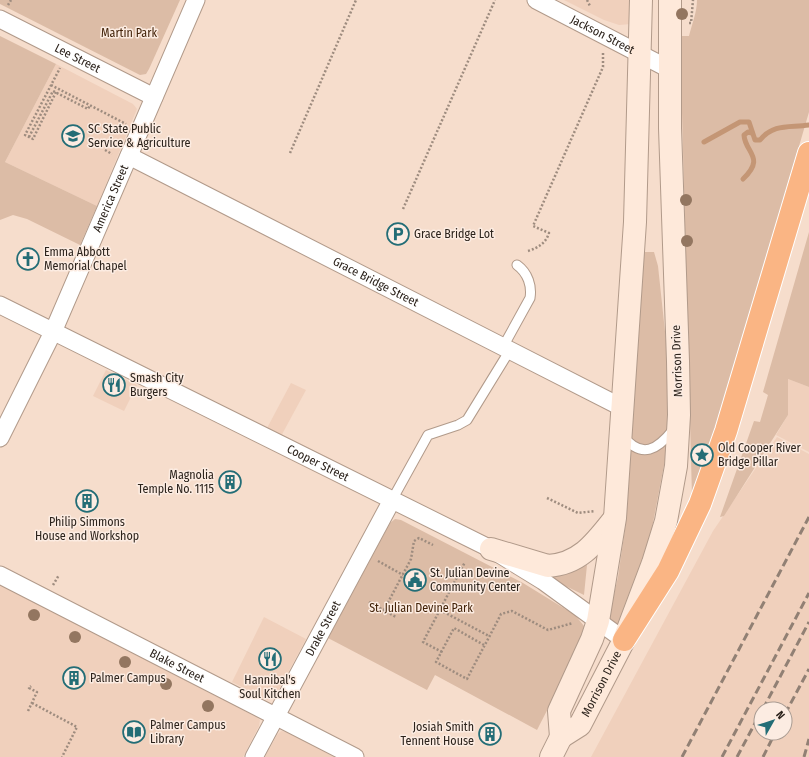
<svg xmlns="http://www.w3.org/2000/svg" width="809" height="757" viewBox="0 0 809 757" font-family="'Fira Sans Condensed',sans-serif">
  <rect width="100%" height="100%" fill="#f6ddcc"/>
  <g fill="#f0d0bc" fill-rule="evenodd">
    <polygon points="564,0 632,0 631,24 619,25 604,20"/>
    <polygon points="56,64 133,104 137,109 97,206 5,162"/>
    <polygon points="106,370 137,385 124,411 93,396"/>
    <polygon points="788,379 809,387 809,452 776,435 788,415"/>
    <polygon points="291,383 306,390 280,438 266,430"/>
    <path d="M777,437l32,17v303h-218l122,-226zM761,709h24v24h-24z"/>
    <polygon points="0,585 256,717 260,720 259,726 243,757 0,757"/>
    <polygon points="264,617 306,639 275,697 271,700 267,700 232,682"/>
    <polygon points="281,731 287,732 335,757 265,757 277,735"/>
  </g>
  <g fill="#dcbca6">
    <polygon points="0,0 180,0 149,69 146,74 140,75 0,4"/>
    <path d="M697,0h112v112l-94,322 -23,63 -12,-461h9c3,-12 8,-24 8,-36z"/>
    <polygon points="0,36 56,64 5,162 97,206 80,245 27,219 13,215 0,220"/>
    <polygon points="809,232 809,387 788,379 788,415 724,516 720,517 754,421 760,422 768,395 763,392"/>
    <polygon points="642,252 654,252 658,266 669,369 668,444 652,528 643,561 618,625 608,620 618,577 626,522"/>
    <polygon points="395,519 401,520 523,583 575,615 584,626 582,642 537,730 435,675 427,690 328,638 390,523"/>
    <polygon points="587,565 584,595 541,574 568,572"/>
  </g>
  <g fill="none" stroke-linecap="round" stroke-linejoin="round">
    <g stroke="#c49675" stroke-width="5">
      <path d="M704,142l36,-20h9l6,18h5c14,-17 30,-12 49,-15"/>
      <path d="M743,179c23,-22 2,-26 1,-44l4,-3 4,1"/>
    </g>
    <g stroke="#b19a8a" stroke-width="11">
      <g id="service">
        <path d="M503,347l27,-49c2,-12 -2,-25 -13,-33"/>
        <path d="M623,436c19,24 35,13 50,-6"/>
        <polyline points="392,500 428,435 458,425 467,420 510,350"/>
      </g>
    </g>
    <g stroke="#b19a8a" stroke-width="19">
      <g id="minor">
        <path id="s1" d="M536,0l133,69"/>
        <path id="s2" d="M0,19l154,78"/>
        <path id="s3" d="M129,156l494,252"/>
        <path id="s4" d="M0,305l491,244 52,32 81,59"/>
        <path id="s5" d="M0,438l53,-106 143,-332"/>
        <path id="s6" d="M0,575l355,182"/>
        <path id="s7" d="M254,757l138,-257"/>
      </g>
    </g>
    <g stroke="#b19a8a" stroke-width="24">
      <g id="secondary">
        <path d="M491,549l57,17c32,-2 47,-23 66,-47"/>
        <path id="s8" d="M561,737l19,-12 44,-85 29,-77 13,-42 10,-55 3,-51 -1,-54 -8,-233v-128"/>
        <polyline points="561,737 559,711 592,639 598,621 615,518 635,222 641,0"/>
        <polyline points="551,757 561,737"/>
      </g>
    </g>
    <g stroke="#fff" stroke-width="24">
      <polyline id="motorway" points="624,640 668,571 700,504 726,431 809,153"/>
    </g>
    <g stroke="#9e8c7f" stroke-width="2.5" stroke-dasharray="2 2" stroke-linecap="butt">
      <polyline points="587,0 590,6"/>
      <polyline points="8,5 11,0"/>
      <polyline points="689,23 691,23 693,0"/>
      <polyline points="51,85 126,124"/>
      <polyline points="56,92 33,139 25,135 60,68"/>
      <polyline points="29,137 53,91 88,109 90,105"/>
      <polyline points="105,150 112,154"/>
      <polyline points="290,153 356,0"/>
      <polyline points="403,209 495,0"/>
      <path d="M528,251c10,-3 18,-8 21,-18l-16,-7 70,-159v-15"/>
      <polyline points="547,498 578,513 595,511"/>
      <polyline points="378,561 403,575"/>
      <polyline points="53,585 59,575"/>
      <polyline points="369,602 396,617"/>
      <polyline points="384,610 411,559 414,541 419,538 433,545"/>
      <polyline points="440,610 489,636"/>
      <path d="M484,645l-30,-17 -18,34 31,17c11,-22 23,-43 34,-65l11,-3 36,19 25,-7"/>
      <polyline points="442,652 423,642 465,562"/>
      <polyline points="32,703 77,727 62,757"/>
      <polyline points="28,711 37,692 29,688 31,686"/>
    </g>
    <use href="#service" stroke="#fff" stroke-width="9"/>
    <use href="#minor" stroke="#fff" stroke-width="17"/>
    <use href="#secondary" stroke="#fee9da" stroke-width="22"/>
    <use href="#motorway" stroke="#fab584" stroke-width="22"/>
    <g stroke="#918074" stroke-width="3" stroke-dasharray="8 4" stroke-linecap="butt">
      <polyline points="763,709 809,622"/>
      <polyline points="785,714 809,669"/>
      <polyline points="682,757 809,517"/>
      <polyline points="722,757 809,593"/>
      <polyline points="737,757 761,712"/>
      <polyline points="763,757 775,733"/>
      <polyline points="804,757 809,739"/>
    </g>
  </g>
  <g fill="#937660">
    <circle cx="682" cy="14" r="6"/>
    <circle cx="686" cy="200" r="6"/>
    <circle cx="687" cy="241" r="6"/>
    <circle cx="34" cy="615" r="6"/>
    <circle cx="75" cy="637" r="6"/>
    <circle cx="125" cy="662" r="6"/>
    <circle cx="166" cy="684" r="6"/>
    <circle cx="208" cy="706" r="6"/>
  </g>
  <defs>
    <g id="university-ring" transform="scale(1.15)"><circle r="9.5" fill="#fcece2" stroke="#236d76" stroke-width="1.5"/><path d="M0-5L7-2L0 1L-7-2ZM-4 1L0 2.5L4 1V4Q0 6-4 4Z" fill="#236d76"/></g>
    <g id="parking-ring" transform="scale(1.15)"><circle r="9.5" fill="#fcece2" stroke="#236d76" stroke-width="1.5"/><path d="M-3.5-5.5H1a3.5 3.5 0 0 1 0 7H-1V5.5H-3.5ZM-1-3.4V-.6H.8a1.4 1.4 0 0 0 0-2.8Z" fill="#236d76"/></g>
    <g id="church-ring" transform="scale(1.15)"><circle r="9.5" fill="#fcece2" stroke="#236d76" stroke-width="1.5"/><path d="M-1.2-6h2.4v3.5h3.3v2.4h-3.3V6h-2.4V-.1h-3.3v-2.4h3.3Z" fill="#236d76"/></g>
    <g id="restaurant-ring" transform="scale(1.15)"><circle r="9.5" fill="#fcece2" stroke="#236d76" stroke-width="1.5"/><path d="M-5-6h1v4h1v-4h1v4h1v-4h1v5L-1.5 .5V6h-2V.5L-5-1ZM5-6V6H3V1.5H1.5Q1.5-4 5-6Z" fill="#236d76"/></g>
    <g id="sight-ring" transform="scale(1.15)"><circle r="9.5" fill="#fcece2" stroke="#236d76" stroke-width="1.5"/><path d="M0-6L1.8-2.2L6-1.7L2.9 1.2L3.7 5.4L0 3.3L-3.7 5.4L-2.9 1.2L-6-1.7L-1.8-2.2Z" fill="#236d76"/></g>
    <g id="building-ring" transform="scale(1.15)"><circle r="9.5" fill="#fcece2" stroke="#236d76" stroke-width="1.5"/><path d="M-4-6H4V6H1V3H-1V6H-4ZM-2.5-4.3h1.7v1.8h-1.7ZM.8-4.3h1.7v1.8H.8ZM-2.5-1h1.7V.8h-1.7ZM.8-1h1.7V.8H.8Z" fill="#236d76"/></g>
    <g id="civic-ring" transform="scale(1.15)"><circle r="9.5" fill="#fcece2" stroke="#236d76" stroke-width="1.5"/><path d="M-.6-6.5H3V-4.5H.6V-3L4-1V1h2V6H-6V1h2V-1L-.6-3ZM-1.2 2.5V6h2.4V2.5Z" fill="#236d76"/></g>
    <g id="library-ring" transform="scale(1.15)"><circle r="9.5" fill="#fcece2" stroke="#236d76" stroke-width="1.5"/><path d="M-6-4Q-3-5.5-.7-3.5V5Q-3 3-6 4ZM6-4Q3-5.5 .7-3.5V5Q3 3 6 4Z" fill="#236d76"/></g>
  </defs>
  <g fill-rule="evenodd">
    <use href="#university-ring" x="73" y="136"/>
    <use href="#parking-ring" x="398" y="234"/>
    <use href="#church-ring" x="28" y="259"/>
    <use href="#restaurant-ring" x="114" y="385"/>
    <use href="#sight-ring" x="702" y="455"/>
    <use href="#building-ring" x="230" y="482"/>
    <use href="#building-ring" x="87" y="501"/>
    <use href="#civic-ring" x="415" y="580"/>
    <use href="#restaurant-ring" x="270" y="659"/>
    <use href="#building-ring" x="74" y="678"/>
    <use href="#library-ring" x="134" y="732"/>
    <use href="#building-ring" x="490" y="734"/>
  </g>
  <g text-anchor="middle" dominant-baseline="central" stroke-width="3" stroke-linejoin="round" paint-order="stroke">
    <g font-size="12" fill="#422208" stroke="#fcece2">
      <text x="129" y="33">Martin Park</text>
      <text x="421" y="608">St. Julian Devine Park</text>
    </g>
    <g font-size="12" fill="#2c231c" stroke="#fcece2">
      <text stroke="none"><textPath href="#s1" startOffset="75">Jackson Street</textPath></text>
      <text stroke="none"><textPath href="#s2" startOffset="87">Lee Street</textPath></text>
      <text stroke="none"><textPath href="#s5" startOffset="264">America Street</textPath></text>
      <text stroke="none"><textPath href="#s3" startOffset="277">Grace Bridge Street</textPath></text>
      <text transform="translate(677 361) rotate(-92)">Morrison Drive</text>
      <text stroke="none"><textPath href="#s4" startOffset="355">Cooper Street</textPath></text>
      <text stroke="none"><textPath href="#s7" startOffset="146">Drake Street</textPath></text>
      <text stroke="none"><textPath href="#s6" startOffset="199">Blake Street</textPath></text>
      <text stroke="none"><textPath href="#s8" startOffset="69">Morrison Drive</textPath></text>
    </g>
    <g font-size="12" fill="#2c231c" stroke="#fcece2" text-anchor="start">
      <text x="88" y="129">SC State Public<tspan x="88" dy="14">Service &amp; Agriculture</tspan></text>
      <text x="414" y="234">Grace Bridge Lot</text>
      <text x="44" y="252">Emma Abbott<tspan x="44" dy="14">Memorial Chapel</tspan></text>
      <text x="130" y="378">Smash City<tspan x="130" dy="14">Burgers</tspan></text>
      <text x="718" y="448">Old Cooper River<tspan x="718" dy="14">Bridge Pillar</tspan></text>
      <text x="214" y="475" text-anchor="end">Magnolia<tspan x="214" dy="14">Temple No. 1115</tspan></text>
      <text x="87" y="522" text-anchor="middle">Philip Simmons<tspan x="87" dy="14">House and Workshop</tspan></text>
      <text x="430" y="573">St. Julian Devine<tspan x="430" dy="14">Community Center</tspan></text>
      <text x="90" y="678">Palmer Campus</text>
      <text x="270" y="680" text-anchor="middle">Hannibal's<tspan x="270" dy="14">Soul Kitchen</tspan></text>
      <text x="150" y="725">Palmer Campus<tspan x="150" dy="14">Library</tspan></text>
      <text x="474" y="727" text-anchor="end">Josiah Smith<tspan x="474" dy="14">Tennent House</tspan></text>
    </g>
  </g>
  <g transform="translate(773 721) rotate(51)"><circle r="19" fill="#fcece2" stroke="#a99c93"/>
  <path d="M0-3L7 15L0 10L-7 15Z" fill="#236d76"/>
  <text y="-6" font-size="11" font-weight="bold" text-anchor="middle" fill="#2c231c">N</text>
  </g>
</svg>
